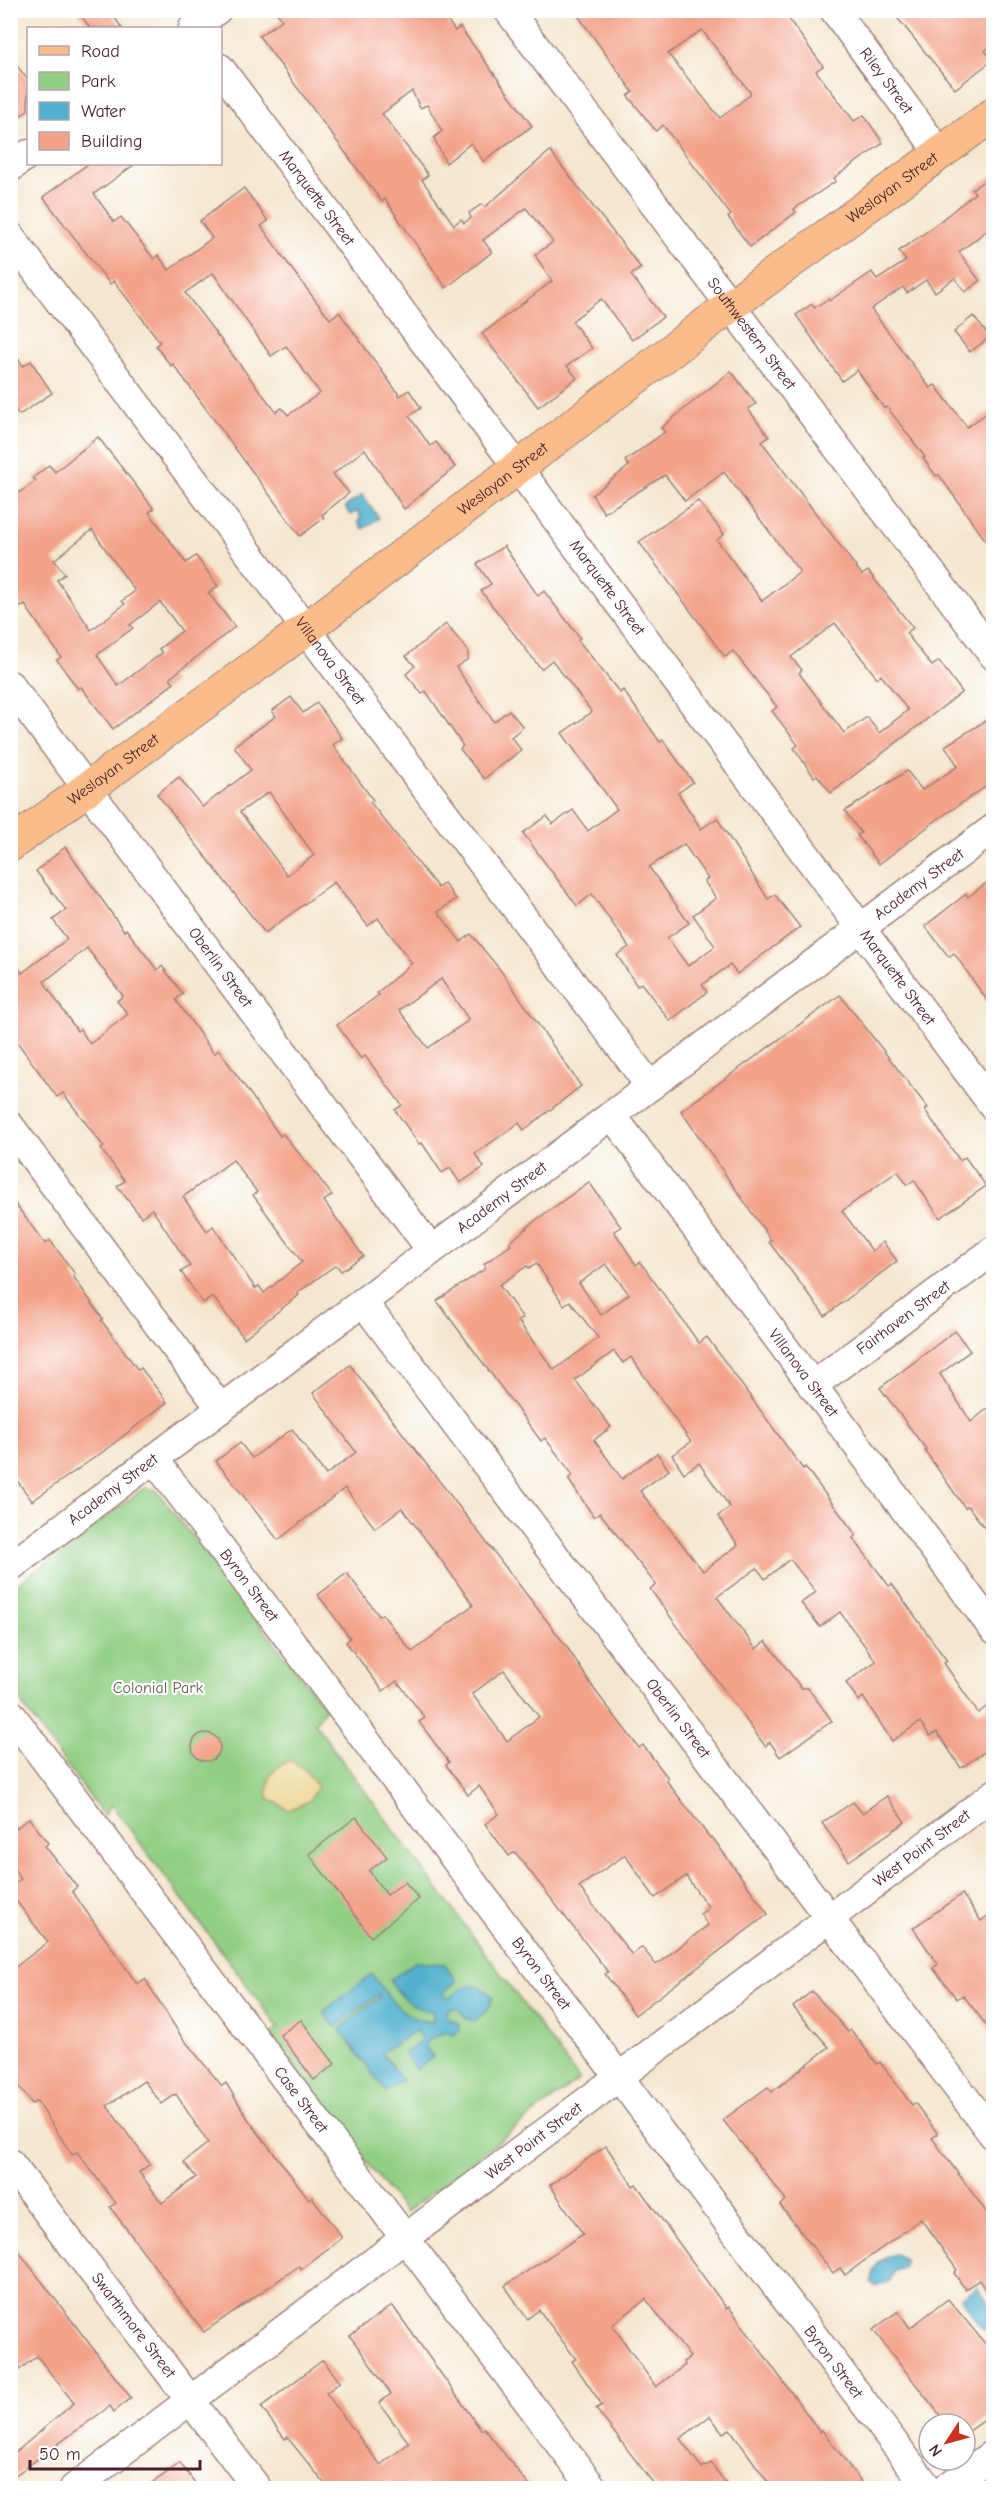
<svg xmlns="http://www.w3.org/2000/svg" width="1004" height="2499" viewBox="0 0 1004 2499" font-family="'Comic Neue',sans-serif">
  <rect width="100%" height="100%" fill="#fff"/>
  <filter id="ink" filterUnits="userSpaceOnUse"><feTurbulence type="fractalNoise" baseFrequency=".0167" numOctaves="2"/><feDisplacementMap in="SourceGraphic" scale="12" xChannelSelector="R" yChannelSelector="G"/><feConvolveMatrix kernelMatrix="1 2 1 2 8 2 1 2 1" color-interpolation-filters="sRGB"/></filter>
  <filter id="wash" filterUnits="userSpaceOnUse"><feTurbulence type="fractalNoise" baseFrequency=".008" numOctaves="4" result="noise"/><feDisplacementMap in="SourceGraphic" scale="24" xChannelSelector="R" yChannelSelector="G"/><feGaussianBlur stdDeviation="1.35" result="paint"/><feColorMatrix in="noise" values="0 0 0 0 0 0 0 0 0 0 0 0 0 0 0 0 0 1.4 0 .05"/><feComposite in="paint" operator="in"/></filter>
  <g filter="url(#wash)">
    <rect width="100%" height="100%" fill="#f4e7cf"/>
    <polygon fill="#92cf84" stroke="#6e7758" stroke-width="1.5" points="144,1488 156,1490 325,1708 315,1724 579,2079 405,2213 270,2035 278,2027 111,1804 104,1816 11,1689 10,1590"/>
    <path fill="#eeda9e" stroke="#9c7c64" stroke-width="1.5" d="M290,1760l15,10 12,16 -8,15 -20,9 -21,-12c-1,-21 3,-29 22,-38z"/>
    <g fill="#51b1cf" stroke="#4e687d" stroke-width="1.5">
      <polygon points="362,495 379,518 363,529 358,522 361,517 357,511 350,515 345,507"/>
      <path d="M415,1962l30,2 12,18 -12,8v6l5,1c16,-14 29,-16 43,1l-5,12 -14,11 -8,-2 -7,-10 -8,-1 -4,4 1,6 11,6 1,7 -6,4 -8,-3 -19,8 -1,8 7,9 -17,13 -12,-16 16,-12 1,-4 -6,-7 -33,22 20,27 -16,12 -47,-63 41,-32 -1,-3 -44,33 -12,-15 49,-38c15,21 32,48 61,48v-11c-20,0 -33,-15 -43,-31z"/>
      <path d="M895,2254l9,5v8l-10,5 -4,9 -15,6 -4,-4c0,-14 10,-27 24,-29z"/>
      <polygon points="977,2287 993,2309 987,2315 993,2323 984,2330 961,2298"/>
    </g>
    <g id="blocks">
      <g fill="#f3a38a" fill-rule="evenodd">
        <polygon points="77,10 109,10 122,28 90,28"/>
        <polygon points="275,10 440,10 455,31 460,27 532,126 483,161 471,143 446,163 434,138 442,131 427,105 420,108 412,91 382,114 428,175 422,180 454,225 461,219 464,223 471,218 469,213 482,204 485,207 550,151 641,268 631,275 663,317 632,340 601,299 572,321 592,348 567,366 577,378 538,407 482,334 552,281 535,255 553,242 526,208 483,240 492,252 446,288 385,199 382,202 259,36 282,20"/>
        <path d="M574,10h208l41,56 -7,5 38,50 10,-6 19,28 -49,35 2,3 -42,28 2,3 -46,35 -22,-30 3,-2 -68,-90 -7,6 -28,-35 5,-4zM702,30l48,62v3l-30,23 -52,-64z"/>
        <polygon points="891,10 993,10 993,44 985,51 993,60 955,89"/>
        <polygon points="10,57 28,80 28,110 10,124"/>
        <path d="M88,164h47l-41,30 20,28 7,-5 33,42 4,-4 11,15 43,-32 -12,-17 44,-33 24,33 -7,5 38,53 31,40 9,-7 61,84 9,-6 12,18 -12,8 21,30 6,-4 19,25 -51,42 -39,-60 -32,25 16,19 -27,22 2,3 -24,18 -127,-172 -2,2 -15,-20 4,-4 -46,-61 -4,3 -67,-87zM213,273l58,83 15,-10 34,47 -32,22 -6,-7 -6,4 -91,-119z"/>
        <polygon points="993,175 993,226 959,252 980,281 965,292 955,278 935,292 926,280 907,293 903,287 871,309 930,388 935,385 967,427 993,409 993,551 939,475 936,476 923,458 925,457 887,407 884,408 857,370 842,381 796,315 812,304 814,308 828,299 829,301 872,272 877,280 906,261 899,251 929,230 975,193 972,189"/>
        <polygon points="973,316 990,337 970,352 954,332"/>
        <polygon points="10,346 23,366 31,361 52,393 19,415 10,402"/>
        <path d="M731,371l25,33 -8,5 21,28 -7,5 100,133 6,-4 45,57 -7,5 26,33 7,-5 23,31 -131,101 -14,-18 -3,2 -20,-29 4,-3 -26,-34 5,-4 -44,-56 -8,6 -86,-115 59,-41 26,33 -7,6 45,61 38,-29 -76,-100 -39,29 -20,-26 -61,38 -12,-18 37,-29 -4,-5 40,-29 -4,-4zM835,623l42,55 4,-3 27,35 -29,23 -12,-16 -23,16 -45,-60 3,-3 -11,-13z"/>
        <path d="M98,437l56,72 -5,3 37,51 10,-7 22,30 -10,7 27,34 -65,51 4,5 -61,46 -32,-42 -3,2 -21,-29 4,-3 -36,-52 -4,2 -11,-14v-94l26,-18 -3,-3 16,-13 6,7zM92,530l43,61 -13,10 3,3 -34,26 -34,-50 8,-6 -11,-14zM160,602l22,29 -23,18 3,4 -44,33 -21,-31 36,-27 -3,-3z"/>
        <path d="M504,546l34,50 6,-5 36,47 -2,2 42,53 3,-3 37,52 3,-2 30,42 -15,11 23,36 16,-11 51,81 7,-4 25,32 -63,47 -7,-9 -28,20 5,7 -37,29 -29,-38 -4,3 -20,-31 12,-8 -37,-53 -15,12 -54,-73 24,-17 6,8 20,-14 15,21 29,-22 -55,-76 30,-21 -40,-52 -11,9 -60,-78 10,-7 -14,-20zM684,844l24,35 -4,2 12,17 -23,17 22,31 -27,20 -21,-28 22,-15 -40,-56z"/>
        <polygon points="446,624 468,651 468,659 456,667 494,722 509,710 523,727 511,737 521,750 484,779 460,749 463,746 426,691 422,694 406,674 415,666 406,656"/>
        <path d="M291,697l12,16 14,-10 25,35 -9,7 40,55 -3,2 68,86 6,-5 12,16 -18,13 23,30 10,-8 30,37 80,115 -57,44 -5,-7 -44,31 9,13 -24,16 -10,-15 -8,5 -20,-30 -3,1 -24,-34 7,-5 -37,-49 -4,3 -24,-34 42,-30 -2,-2 35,-30 -34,-45 -10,8 -34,-44 -69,51 -108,-139 22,-17 23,30 49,-37 -17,-24 42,-30 -4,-5zM269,792l45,63 -27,20 -47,-63zM441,979l28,41 -41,28 -29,-38z"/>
        <polygon points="985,721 993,733 993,772 987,777 991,783 938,819 879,864 857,835 861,833 845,811 907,771 922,790 958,766 945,746"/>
        <path d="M65,847l59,84 2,-2 31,41 5,-4 21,28 -7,6 38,54 5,-4 61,86 3,-2 33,40 16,21 -8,6 39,55 -22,15 -5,-6 -39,28 2,2 -55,43 -31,-41 -10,6 -22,-31 9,-6 -38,-57 -11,8 -24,-31 8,-5 -24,-32 3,-2 -41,-54 -6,4 -47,-65v-73l12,14 45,-34 -14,-19 13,-10 -30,-39zM87,948l36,48 -6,5 11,13 -38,30 -10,-15 -3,2 -33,-49zM233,1160l24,32 -4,3 49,67 -38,31 -5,-7 -4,2 -42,-62 -6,5 -24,-34z"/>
        <polygon points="993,878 993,1009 954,953 949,957 925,926 966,894 968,897"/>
        <polygon points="840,995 928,1108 925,1110 960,1161 965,1157 986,1186 940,1218 914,1180 907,1185 898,1171 842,1211 872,1251 883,1242 897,1261 825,1316 769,1242 771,1240 681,1111"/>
        <path d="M589,1182l32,45 -7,4 22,34 4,-3 59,81 8,-6 96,132 2,-2 51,68 -3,3 36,48 3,-2 55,77 -3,2 34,50 15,-11v44l-32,22 -24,-36 -7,4 -10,-14 -28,19 -29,-44 -4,4 -13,-18 30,-22 -36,-49 -20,15 -19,-24 15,-11 -26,-33 -25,20 -8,-11 -40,29 39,52 10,-8 35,47h7l24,33 -52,36 -10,-15 -5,4 -115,-157 6,-4 -56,-72 -6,4 -26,-38 5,-4 -28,-37 -4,3 -104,-140 49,-33 -2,-4 27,-19 -2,-2 27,-23zM536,1263l28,42 6,-4 28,37 -44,32 -36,-49 5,-3 -24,-33 28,-19 2,2zM606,1264l23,30 -28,21 -22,-32zM614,1351l9,12 8,-6 60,85 -19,13 12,18 15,-10 31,44 -12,9 20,29 -35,26 -63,-80 29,-21 -12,-17 -35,26 -28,-39 17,-13 -36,-47z"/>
        <polygon points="10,1197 45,1244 50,1240 75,1274 73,1276 103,1319 101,1320 138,1370 141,1368 167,1402 104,1451 32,1501 10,1471"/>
        <polygon points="955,1331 970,1351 940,1374 971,1422 993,1404 993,1539 968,1506 965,1508 925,1451 926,1449 880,1388"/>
        <path d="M350,1365l217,282 27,42 45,59 4,-3 25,33 -2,2 44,58 2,-1 56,77 -133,101 -30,-41 3,-2 -93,-120 -6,4 -24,-32 14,-10 -20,-28 -11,9 -22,-30 3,-3 -30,-40 6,-4 -28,-37 -14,10 -37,-49 4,-4 -32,-43 29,-22 32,43 3,-2 30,38 61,-47 -31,-44 -40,-53 -27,20 -30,-40 -67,52 -62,-79 24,-18 12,15 40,-29 34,46 30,-23 -43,-59zM504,1670l35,47 -32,24 -35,-47zM625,1855l30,43 31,-22 23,32 -9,6 8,11 -52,40 -14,-18 -10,8 -53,-68z"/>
        <circle cx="206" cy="1747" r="14"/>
        <polygon points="887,1796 905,1822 849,1861 822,1823 853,1802 862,1813"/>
        <polygon points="356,1817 387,1857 369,1871 387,1895 405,1882 419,1899 371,1937 309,1854"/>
        <path d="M29,1818l19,25 -3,3 32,41 -5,4 65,93 8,-5 36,57 41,50 4,-3 24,39 59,77 3,-2 30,41 -41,31 -2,-3 -95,66 -94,-125 6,-4 -39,-51 -5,3 -35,-54 -5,3 -22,-30v-103l38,-29 -38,-49v-6l11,-8 -11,-15v-31zM144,2081l18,23 14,-10 32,49 -24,19 12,15 -34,26 -23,-31 11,-8 -43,-58z"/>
        <polygon points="962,1894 981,1921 993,1912 993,2034 963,1995 957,1999 933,1968 938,1964 913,1928"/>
        <polygon points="812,1991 848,2032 851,2030 877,2064 880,2062 912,2105 915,2103 938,2134 932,2138 993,2221 993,2301 979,2280 965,2289 954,2273 957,2270 921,2219 845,2275 840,2268 833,2273 780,2205 786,2200 723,2120 768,2087 772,2092 829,2047 793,2007"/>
        <polygon points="301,2020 335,2064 314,2080 280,2035"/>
        <path d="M606,2146l27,40 3,-2 91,125 2,-2 91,125 2,-2 44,58h-94l-42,-59 -7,4 -13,-17 -30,23 22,29 9,-5 18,25h-72l-61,-79 6,-4 -30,-44 4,-2 -37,-49 -12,9 -22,-33 78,-52 -33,-49zM646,2299l44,58 -7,5 2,3 -29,22 -44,-62z"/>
        <polygon points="10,2240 131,2398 114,2412 110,2406 10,2479 10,2457 74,2403 37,2356 10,2377"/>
        <polygon points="948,2299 993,2353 993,2414 965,2434 965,2424 947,2424 873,2330 898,2311 910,2328"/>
        <polygon points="392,2305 481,2430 484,2428 531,2488 328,2488 287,2437 285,2439 261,2407 323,2360 340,2382 326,2393 380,2465 409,2443 379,2403 391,2394 350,2336"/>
        <polygon points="180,2463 199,2488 146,2488"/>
      </g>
    </g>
  </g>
  <g filter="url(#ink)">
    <use href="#blocks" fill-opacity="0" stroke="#9f837d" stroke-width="1.5"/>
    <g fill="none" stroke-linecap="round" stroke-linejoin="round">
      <g stroke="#9f837d" stroke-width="31">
        <g id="minor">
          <path id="s1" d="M508,10l486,646"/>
          <path id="s2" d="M834,10l105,142"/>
          <polyline points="193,28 217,10"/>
          <path id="s3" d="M220,68l774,1039"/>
          <polyline points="10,168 28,154"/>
          <path id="s4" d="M10,236l640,850"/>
          <path id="s5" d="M10,685l421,565"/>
          <path id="s6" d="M612,1115l382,515"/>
          <polyline points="10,1126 221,1409"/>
          <path id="s7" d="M363,1302l631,834"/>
          <path id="s8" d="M812,1386l182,-136"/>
          <path id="s9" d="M154,1459l774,1029"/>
          <path id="s10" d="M10,1567l984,-739"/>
          <path id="s11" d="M10,1713l583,775"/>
          <path id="s12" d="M10,2163l247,325"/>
          <path id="s13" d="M74,2488l920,-694"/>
          <polyline points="946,2488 994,2453"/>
        </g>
      </g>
      <g stroke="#9f837d" stroke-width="35">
        <g id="major">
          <path id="s14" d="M10,845l296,-216 424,-323 264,-192"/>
        </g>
      </g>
      <use href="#minor" stroke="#fff" stroke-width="28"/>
      <use href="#major" stroke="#f9bc8a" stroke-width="33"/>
    </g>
  </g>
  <g text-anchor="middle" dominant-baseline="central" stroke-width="4.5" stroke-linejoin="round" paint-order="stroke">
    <g font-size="16" fill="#4a1f2b" stroke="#fff">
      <text stroke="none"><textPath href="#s2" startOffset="88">Riley Street</textPath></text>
      <text stroke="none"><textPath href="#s14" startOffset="1100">Weslayan Street</textPath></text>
      <text stroke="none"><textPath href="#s3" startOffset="162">Marquette Street</textPath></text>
      <text stroke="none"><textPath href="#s1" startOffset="405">Southwestern Street</textPath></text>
      <text stroke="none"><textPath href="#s14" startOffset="614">Weslayan Street</textPath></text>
      <text stroke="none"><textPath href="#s3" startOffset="648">Marquette Street</textPath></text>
      <text stroke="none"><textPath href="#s4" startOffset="532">Villanova Street</textPath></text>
      <text stroke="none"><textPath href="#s14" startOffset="128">Weslayan Street</textPath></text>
      <text stroke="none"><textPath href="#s10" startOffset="1137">Academy Street</textPath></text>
      <text stroke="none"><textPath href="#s5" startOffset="352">Oberlin Street</textPath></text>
      <text stroke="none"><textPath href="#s3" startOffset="1134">Marquette Street</textPath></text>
      <text stroke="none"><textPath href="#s10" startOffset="615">Academy Street</textPath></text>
      <text stroke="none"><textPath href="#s8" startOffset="114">Fairhaven Street</textPath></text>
      <text stroke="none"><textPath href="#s6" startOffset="321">Villanova Street</textPath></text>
      <text stroke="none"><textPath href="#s10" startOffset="129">Academy Street</textPath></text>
      <text stroke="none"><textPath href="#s9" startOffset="158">Byron Street</textPath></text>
      <text stroke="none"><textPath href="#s7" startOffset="522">Oberlin Street</textPath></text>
      <text stroke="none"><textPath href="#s13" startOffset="1062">West Point Street</textPath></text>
      <text stroke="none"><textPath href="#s9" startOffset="644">Byron Street</textPath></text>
      <text stroke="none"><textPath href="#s11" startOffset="484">Case Street</textPath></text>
      <text stroke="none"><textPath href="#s13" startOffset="576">West Point Street</textPath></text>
      <text stroke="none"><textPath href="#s12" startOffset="204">Swarthmore Street</textPath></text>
      <text stroke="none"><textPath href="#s9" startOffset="1130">Byron Street</textPath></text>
    </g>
    <g font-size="16" fill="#635d4a" stroke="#fff">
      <text x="158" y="1688">Colonial Park</text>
    </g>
  </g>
  <rect width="1004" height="2499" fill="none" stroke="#fff" stroke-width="36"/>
  <rect x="27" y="27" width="195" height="138" fill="#ffffff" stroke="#b7a5aa" stroke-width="1.5"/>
  <rect x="39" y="46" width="30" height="9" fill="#f9bc8a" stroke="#b7a5aa" stroke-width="1.5"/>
  <text x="81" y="57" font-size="18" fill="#4a1f2b">Road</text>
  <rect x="39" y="72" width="30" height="18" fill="#92cf84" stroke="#b7a5aa" stroke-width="1.5"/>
  <text x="81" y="87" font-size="18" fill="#4a1f2b">Park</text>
  <rect x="39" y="102" width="30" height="18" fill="#51b1cf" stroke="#b7a5aa" stroke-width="1.5"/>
  <text x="81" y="117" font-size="18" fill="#4a1f2b">Water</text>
  <rect x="39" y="132" width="30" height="18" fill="#f3a38a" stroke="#b7a5aa" stroke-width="1.5"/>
  <text x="81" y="147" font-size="18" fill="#4a1f2b">Building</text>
  <g transform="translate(947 2442) rotate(234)"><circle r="28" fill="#ffffff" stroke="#b7a5aa" stroke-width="1.5"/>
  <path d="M0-4.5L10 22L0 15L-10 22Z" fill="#c8321e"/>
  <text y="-9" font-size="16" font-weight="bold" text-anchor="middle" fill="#4a1f2b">N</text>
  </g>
  <path d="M30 2460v9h170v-9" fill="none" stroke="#4a1f2b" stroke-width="3"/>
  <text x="39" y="2460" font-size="18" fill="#4a1f2b" stroke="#ffffff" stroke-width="4.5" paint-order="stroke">50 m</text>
</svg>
